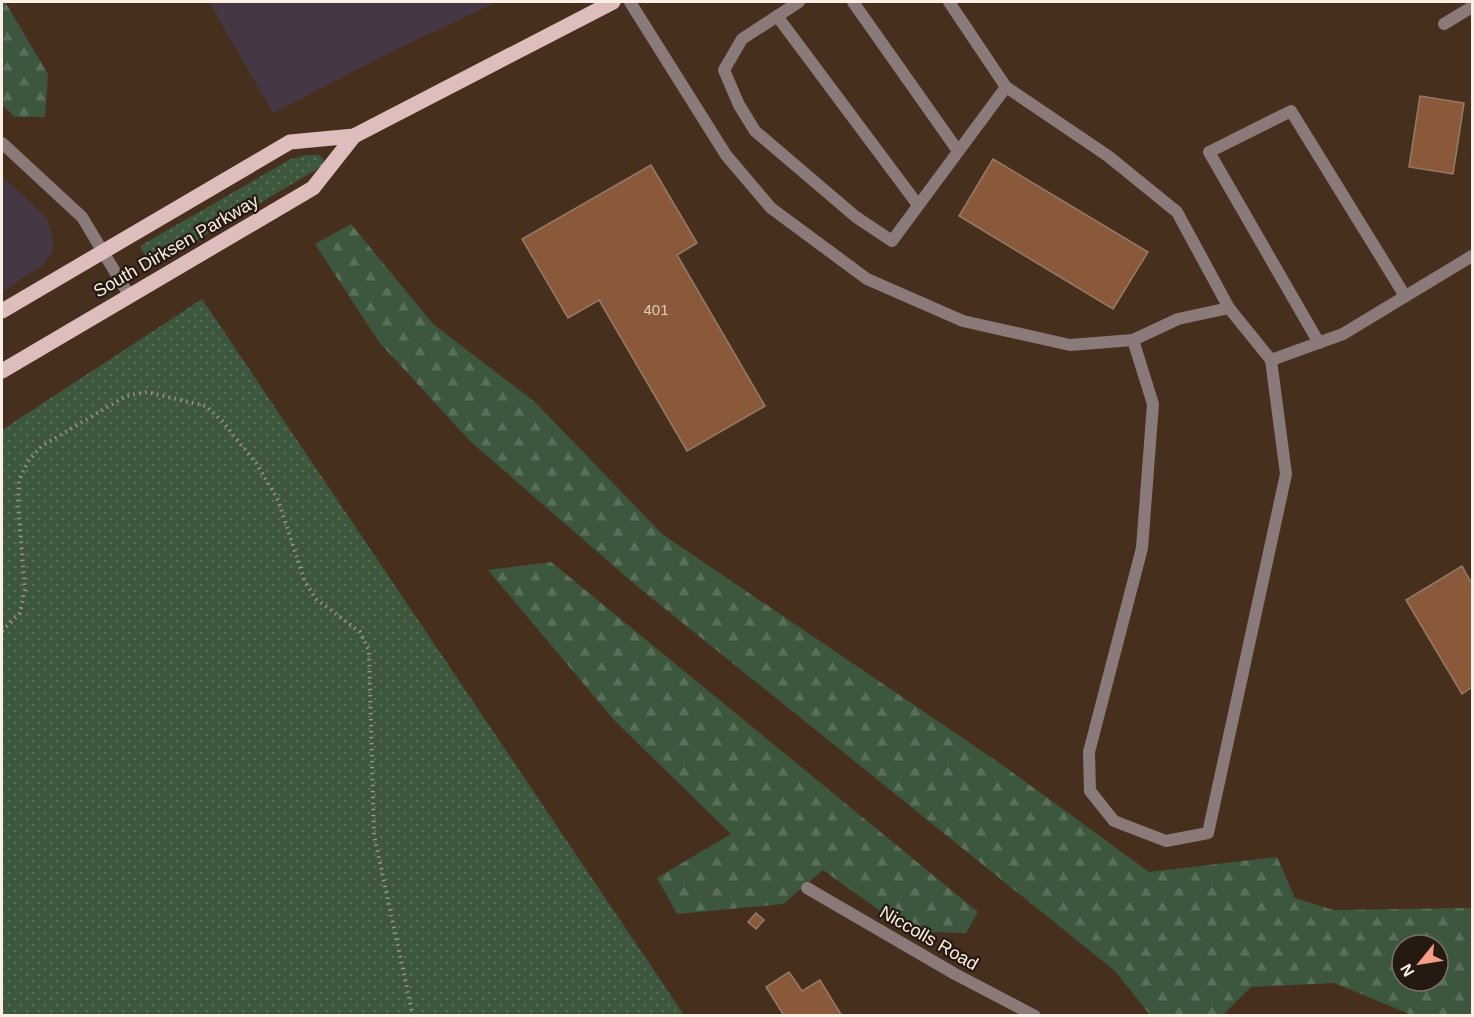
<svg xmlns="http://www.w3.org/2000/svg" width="1474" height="1017" viewBox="0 0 1474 1017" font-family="Helvetica,sans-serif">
  <defs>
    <pattern id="grass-dots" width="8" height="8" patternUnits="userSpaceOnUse" patternTransform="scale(1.5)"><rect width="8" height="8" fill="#3c573e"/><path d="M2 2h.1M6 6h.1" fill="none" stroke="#596f5a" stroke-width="1.8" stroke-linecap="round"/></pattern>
    <pattern id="forest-firs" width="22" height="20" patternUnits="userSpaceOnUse" patternTransform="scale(1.5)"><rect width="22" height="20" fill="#3c573e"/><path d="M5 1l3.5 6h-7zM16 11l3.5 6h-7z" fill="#596f5a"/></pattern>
  </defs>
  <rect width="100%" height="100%" fill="#46301d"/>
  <g fill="#463745">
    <polygon points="209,2 497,2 397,49 273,113"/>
    <polygon points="2,176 47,218 53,241 52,252 43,265 2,292"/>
  </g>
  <g fill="url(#grass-dots)">
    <polygon points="307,155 320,155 326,164 185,247 168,254 146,257 140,246 291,159"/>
    <polygon points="202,299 684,1015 2,1015 2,430"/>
  </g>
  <g fill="url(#forest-firs)" fill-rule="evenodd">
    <polygon points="2,2 5,2 48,74 45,117 15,117 2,105"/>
    <path d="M351,224l82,100 102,78 127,132 336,228 151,110 128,-15 18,41 38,12 139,-2v107h-60l-78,-32 -83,4 -28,28h-73l-35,-44 -477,-384 -167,-145 -92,-100 -64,-98zM1402,945h36v36h-36z"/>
    <polygon points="551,562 978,912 966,933 929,932 879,910 823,870 783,904 677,914 657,878 731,834 614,720 488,570"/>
  </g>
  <g fill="#89593a" stroke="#977a6a" stroke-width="1.5">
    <polygon points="1420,96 1464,103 1453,174 1409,167"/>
    <polygon points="993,159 1148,252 1113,309 959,216"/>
    <polygon points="651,165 697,243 677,255 765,406 687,451 599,300 568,318 522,239"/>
    <polygon points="1462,566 1472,584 1472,687 1462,694 1406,600"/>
    <polygon points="756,913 764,920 756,929 748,922"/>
    <polygon points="789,972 802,991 820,980 842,1016 784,1016 766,987"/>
  </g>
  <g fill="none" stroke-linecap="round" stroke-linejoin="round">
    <polyline stroke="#a29081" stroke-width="4" stroke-dasharray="1.5 4.5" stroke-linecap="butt" points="2,631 20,613 25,589 18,505 19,480 29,460 42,446 126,396 147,392 206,406 222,421 256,463 278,500 305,582 316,599 360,632 369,651 374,835 413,1016"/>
    <g stroke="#8a7a79" stroke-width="12">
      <polyline points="630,2 726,155 771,208 867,279 963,321 1070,345 1133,340"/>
      <polyline points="799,2 742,39 724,70 739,105 755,131 856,217 892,241 1006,87 949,2"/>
      <polyline points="853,2 958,151"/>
      <polyline points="777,16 918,205"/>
      <polyline points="1444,24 1472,7"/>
      <polyline points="1006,87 1108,156 1177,212 1229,308 1271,360 1286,474 1208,833 1166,841 1114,821 1090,791 1089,752 1142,548 1153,404 1133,340 1178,319 1229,308"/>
      <polyline points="1319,343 1209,152 1291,111 1405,296"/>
      <polyline points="1271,360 1343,334 1472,256"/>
    </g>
    <g stroke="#8a7a79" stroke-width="12">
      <polyline points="2,143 82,217 129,295"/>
      <polyline points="807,888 955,974 1035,1016"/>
    </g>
    <g stroke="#debebc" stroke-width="15">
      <polyline points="2,311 290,142 354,136 613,2"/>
      <polyline points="2,371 313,188 354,136"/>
    </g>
  </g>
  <g text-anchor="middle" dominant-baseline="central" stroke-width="4.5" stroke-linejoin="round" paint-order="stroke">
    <g font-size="15" fill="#e1caba">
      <text x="656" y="309">401</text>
    </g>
    <g font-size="18" fill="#feefe4" stroke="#241a12">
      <text transform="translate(176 246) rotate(-30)">South Dirksen Parkway</text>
      <text transform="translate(929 938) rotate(30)">Niccolls Road</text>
    </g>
  </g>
  <rect width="1474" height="1017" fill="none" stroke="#feefe4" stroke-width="6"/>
  <g transform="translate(1420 963) rotate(240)"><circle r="28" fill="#241a12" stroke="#7b6f66" stroke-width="1.5"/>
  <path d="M0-4.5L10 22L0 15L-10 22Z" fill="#f49e87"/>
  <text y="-9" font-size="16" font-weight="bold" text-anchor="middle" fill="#feefe4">N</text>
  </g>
</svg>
